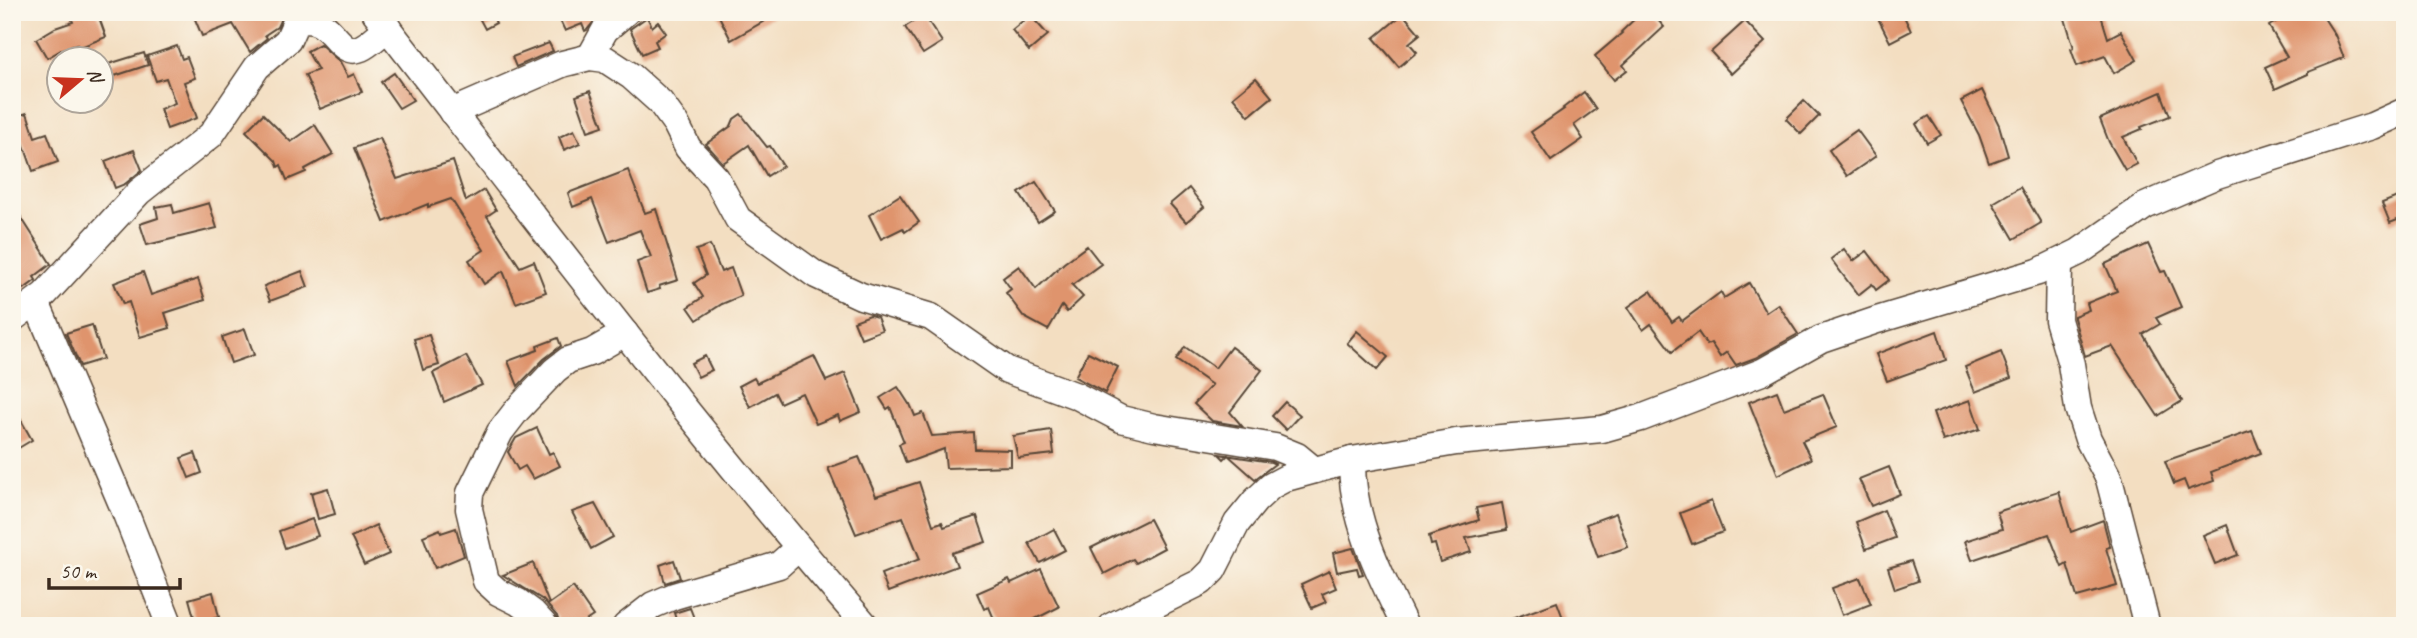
<svg xmlns="http://www.w3.org/2000/svg" width="2417" height="638" viewBox="0 0 2417 638" font-family="Caveat,sans-serif">
  <rect width="100%" height="100%" fill="#fbf7ec"/>
  <filter id="ink" filterUnits="userSpaceOnUse"><feTurbulence type="fractalNoise" baseFrequency=".0143" numOctaves="2"/><feDisplacementMap in="SourceGraphic" scale="14" xChannelSelector="R" yChannelSelector="G"/><feConvolveMatrix kernelMatrix="1 2 1 2 8 2 1 2 1" color-interpolation-filters="sRGB"/></filter>
  <filter id="wash" filterUnits="userSpaceOnUse"><feTurbulence type="fractalNoise" baseFrequency=".00686" numOctaves="4" result="noise"/><feDisplacementMap in="SourceGraphic" scale="28" xChannelSelector="R" yChannelSelector="G"/><feGaussianBlur stdDeviation="1.57" result="paint"/><feColorMatrix in="noise" values="0 0 0 0 0 0 0 0 0 0 0 0 0 0 0 0 0 1.4 0 .05"/><feComposite in="paint" operator="in"/></filter>
  <g filter="url(#wash)">
    <rect width="100%" height="100%" fill="#f3dec1"/>
    <g id="blocks">
      <g fill="#df946d">
        <polygon points="83,12 97,12 106,37 78,48 77,45 63,49 47,58 36,39 55,28 73,22 71,17"/>
        <polygon points="192,12 284,12 277,27 265,35 267,38 250,52 233,24 202,36"/>
        <polygon points="476,12 491,12 496,23 485,29"/>
        <polygon points="556,12 602,12 587,30 585,31 582,24 565,31"/>
        <polygon points="717,12 780,12 731,40"/>
        <polygon points="1642,12 1651,12 1664,27 1623,65 1627,70 1614,80 1595,56 1622,33 1621,32"/>
        <polygon points="1875,12 1902,12 1911,31 1890,42"/>
        <polygon points="2063,12 2100,12 2108,38 2121,31 2137,60 2114,73 2105,56 2077,66 2071,49 2074,48"/>
        <polygon points="2293,12 2320,12 2335,35 2344,58 2308,72 2308,74 2275,89 2265,67 2287,57 2269,26"/>
        <polygon points="1403,14 1420,34 1409,43 1417,52 1399,67 1374,38"/>
        <polygon points="924,15 942,42 923,54 905,27"/>
        <polygon points="1030,15 1048,35 1029,51 1012,30"/>
        <polygon points="647,17 652,27 658,22 666,33 655,41 658,47 642,54 630,29"/>
        <polygon points="1745,21 1765,42 1731,74 1711,52"/>
        <polygon points="549,43 553,51 516,67 512,57"/>
        <polygon points="320,44 340,62 348,77 354,74 362,92 320,109 305,75 318,70 307,51"/>
        <polygon points="177,46 182,59 187,57 195,78 184,82 197,118 167,129 160,109 175,103 166,78 156,81 147,56"/>
        <polygon points="144,53 148,65 102,80 102,66"/>
        <polygon points="394,73 413,100 399,108 381,82"/>
        <polygon points="1256,78 1272,97 1249,116 1233,97"/>
        <polygon points="1982,90 1999,125 2008,156 1989,163 1979,135 1961,101"/>
        <polygon points="590,91 603,126 588,131 576,96"/>
        <polygon points="1584,92 1596,109 1574,125 1583,139 1551,161 1531,132 1564,109 1563,108"/>
        <polygon points="2161,92 2170,116 2141,127 2142,129 2123,137 2137,164 2125,170 2109,142 2100,119"/>
        <polygon points="1804,101 1819,116 1801,134 1786,119"/>
        <polygon points="27,113 35,137 47,133 58,162 33,171 14,117"/>
        <polygon points="263,114 291,142 315,125 333,154 305,169 306,172 287,180 281,165 278,167 276,161 246,131"/>
        <polygon points="741,114 767,147 770,146 783,166 767,176 749,145 723,163 706,144 731,126 734,119"/>
        <polygon points="1929,116 1941,135 1927,143 1916,124"/>
        <polygon points="574,130 580,143 564,150 559,137"/>
        <polygon points="1857,130 1876,156 1847,176 1829,150"/>
        <polygon points="380,138 397,179 453,161 466,201 484,190 496,210 487,216 520,267 534,261 546,292 516,303 503,271 484,284 469,260 484,250 451,199 428,207 428,204 384,222 354,148"/>
        <polygon points="134,150 142,170 125,184 115,188 105,161"/>
        <polygon points="628,170 645,213 656,209 678,280 659,286 660,289 647,293 637,262 651,257 640,230 609,242 592,199 573,207 568,193"/>
        <polygon points="1036,182 1055,211 1038,222 1019,193"/>
        <polygon points="2020,187 2041,223 2014,239 1993,203"/>
        <polygon points="1189,188 1204,207 1186,222 1170,204"/>
        <polygon points="2405,194 2405,217 2390,223 2382,203"/>
        <polygon points="900,195 919,222 905,232 903,228 881,239 869,215"/>
        <polygon points="12,203 51,264 34,277 36,280 24,289 12,273"/>
        <polygon points="209,203 217,228 147,245 140,224 158,218 156,207 172,204 174,213"/>
        <polygon points="2148,244 2161,272 2165,271 2181,307 2156,318 2160,324 2143,334 2182,401 2158,416 2112,346 2085,356 2074,318 2074,316 2089,310 2087,303 2117,291 2105,264"/>
        <polygon points="710,245 721,272 731,268 741,296 722,304 697,320 688,307 703,297 694,283 706,275 696,250"/>
        <polygon points="1087,246 1101,264 1072,285 1083,297 1067,312 1062,306 1048,330 1024,317 1006,293 1011,289 1003,278 1019,266 1036,289 1064,263"/>
        <polygon points="1844,249 1853,261 1867,251 1889,280 1876,290 1872,284 1858,295 1831,259"/>
        <polygon points="302,271 308,287 270,301 264,286"/>
        <polygon points="143,272 151,295 198,279 205,300 165,313 170,328 140,337 129,302 123,304 114,283"/>
        <polygon points="1749,283 1766,312 1778,304 1798,334 1755,358 1736,365 1727,352 1720,357 1711,343 1707,345 1698,332 1672,352 1651,324 1643,330 1628,307 1651,291 1672,322 1679,317 1682,321 1721,292 1724,298"/>
        <polygon points="870,315 877,317 882,330 861,338 854,321"/>
        <polygon points="92,325 103,359 80,366 66,333"/>
        <polygon points="245,329 254,355 231,363 222,337"/>
        <polygon points="1357,331 1388,357 1377,370 1347,343"/>
        <polygon points="1937,331 1946,360 1887,381 1876,354"/>
        <polygon points="429,335 439,365 423,370 414,339"/>
        <polygon points="558,338 561,346 544,359 518,386 508,361 538,350 537,346"/>
        <polygon points="1185,347 1215,368 1231,347 1262,370 1230,412 1242,426 1212,421 1194,404 1212,385 1176,360"/>
        <polygon points="1088,352 1118,367 1105,393 1075,377"/>
        <polygon points="2001,352 2011,378 1975,392 1965,367"/>
        <polygon points="466,356 482,385 444,402 433,373"/>
        <polygon points="705,356 712,370 698,377 691,363"/>
        <polygon points="814,356 826,381 845,373 861,412 840,421 838,415 816,424 802,393 780,403 775,393 750,407 739,386 754,378 757,383"/>
        <polygon points="898,387 909,404 910,404 915,416 923,413 932,436 974,433 975,449 1011,450 1011,466 946,468 944,449 906,463 899,444 904,442 890,407 887,409 880,398"/>
        <polygon points="1777,391 1784,409 1823,394 1837,427 1802,441 1811,459 1778,475 1749,402"/>
        <polygon points="1970,400 1980,429 1943,441 1933,413"/>
        <polygon points="1285,402 1300,415 1286,430 1272,416"/>
        <polygon points="12,404 32,440 17,449 12,441"/>
        <polygon points="537,428 549,454 553,452 560,466 533,479 525,466 518,470 508,452 516,438"/>
        <polygon points="1051,430 1054,454 1018,458 1013,436"/>
        <polygon points="2252,431 2261,453 2211,472 2214,481 2188,490 2184,480 2174,484 2165,461"/>
        <polygon points="195,453 202,473 189,478 181,458"/>
        <polygon points="1219,454 1271,462 1275,464 1255,479 1228,455 1224,459"/>
        <polygon points="859,457 876,496 919,482 933,525 942,522 944,527 977,516 986,542 952,553 957,566 888,592 881,574 920,559 903,517 856,534 828,468"/>
        <polygon points="1889,467 1900,494 1871,506 1859,479"/>
        <polygon points="328,488 335,514 318,519 311,493"/>
        <polygon points="2059,492 2071,532 2103,520 2110,547 2106,548 2117,586 2077,597 2067,564 2062,567 2049,534 1972,560 1965,541 2002,529 1997,512"/>
        <polygon points="1711,501 1723,532 1692,544 1680,513"/>
        <polygon points="1502,503 1507,530 1466,538 1471,552 1440,562 1435,544 1431,545 1429,536 1479,520 1476,508"/>
        <polygon points="595,504 613,537 591,549 572,512"/>
        <polygon points="1884,510 1895,538 1866,549 1856,522"/>
        <polygon points="1616,513 1628,547 1598,557 1586,524"/>
        <polygon points="312,519 318,536 285,548 279,531"/>
        <polygon points="1149,519 1164,548 1136,563 1133,559 1104,574 1091,548"/>
        <polygon points="376,525 389,554 364,565 351,537"/>
        <polygon points="2227,525 2238,555 2215,564 2203,535"/>
        <polygon points="456,528 464,556 435,568 423,536 440,529 441,533"/>
        <polygon points="1054,529 1065,550 1040,563 1029,543"/>
        <polygon points="1353,548 1363,574 1359,575 1357,568 1337,572 1333,553"/>
        <polygon points="674,560 680,578 665,583 660,565"/>
        <polygon points="1911,561 1918,581 1895,589 1888,568"/>
        <polygon points="533,563 549,604 573,587 593,616 578,626 560,626 557,616 543,600 503,575"/>
        <polygon points="1041,569 1059,607 1029,622 1030,626 997,626 989,607 984,609 977,593 1009,579 1011,583"/>
        <polygon points="1329,571 1336,588 1322,594 1326,602 1312,608 1301,584"/>
        <polygon points="1860,578 1871,604 1842,615 1832,588"/>
        <polygon points="213,592 219,617 196,624 189,599"/>
        <polygon points="1557,602 1566,626 1498,626 1498,624"/>
        <polygon points="690,608 697,626 678,626 674,613"/>
      </g>
    </g>
  </g>
  <g filter="url(#ink)">
    <use href="#blocks" fill-opacity="0" stroke="#574536" stroke-width="2"/>
    <g fill="none" stroke-linecap="round" stroke-linejoin="round">
      <g stroke="#574536" stroke-width="29">
        <g id="minor">
          <path d="M375,12c161,207 319,416 491,614"/>
          <polyline points="590,57 605,30 626,12"/>
          <polyline points="452,112 562,64 590,57 605,59 631,76 660,102 676,124 688,148 716,178 738,219 816,275 861,296 931,317 1007,370 1077,396 1121,419 1154,427 1275,447 1297,456 1314,470"/>
          <polyline points="2059,264 2058,320 2071,364 2078,408 2088,439 2109,479 2147,626"/>
          <polyline points="36,302 124,509 170,626"/>
          <path d="M12,319l32,-24 95,-103 72,-57 46,-68 31,-27 8,-18c37,-12 39,37 65,26 9,-4 18,-14 27,-20"/>
          <path d="M1352,460c-1,57 28,116 53,166"/>
          <polyline points="545,626 533,613 518,602 498,592 486,581 469,509 470,493 500,432 517,410 555,370 568,360 592,352 625,333"/>
          <polyline points="626,626 653,605 674,596 779,565 798,548"/>
          <polyline points="1112,626 1201,582 1213,570 1237,523 1255,501 1271,486 1286,478 1352,460 1456,442 1602,429 1641,418 1762,372 1821,339 1877,320 2038,272 2079,252 2145,206 2217,175 2372,126 2405,111"/>
        </g>
      </g>
      <use href="#minor" stroke="#fff" stroke-width="26"/>
    </g>
  </g>
  <rect width="2417" height="638" fill="none" stroke="#fbf7ec" stroke-width="42"/>
  <g transform="translate(80 80) rotate(71)"><circle r="33" fill="#fbf7ec" stroke="#aea59a" stroke-width="2"/>
  <path d="M0-5L12 26L0 18L-12 26Z" fill="#c8321e"/>
  <text y="-10" font-size="19" font-weight="bold" text-anchor="middle" fill="#3b2a1e">N</text>
  </g>
  <path d="M49 578v10h131v-10" fill="none" stroke="#3b2a1e" stroke-width="3.5"/>
  <text x="60" y="578" font-size="21" fill="#3b2a1e" stroke="#fbf7ec" stroke-width="5" paint-order="stroke">50 m</text>
</svg>
